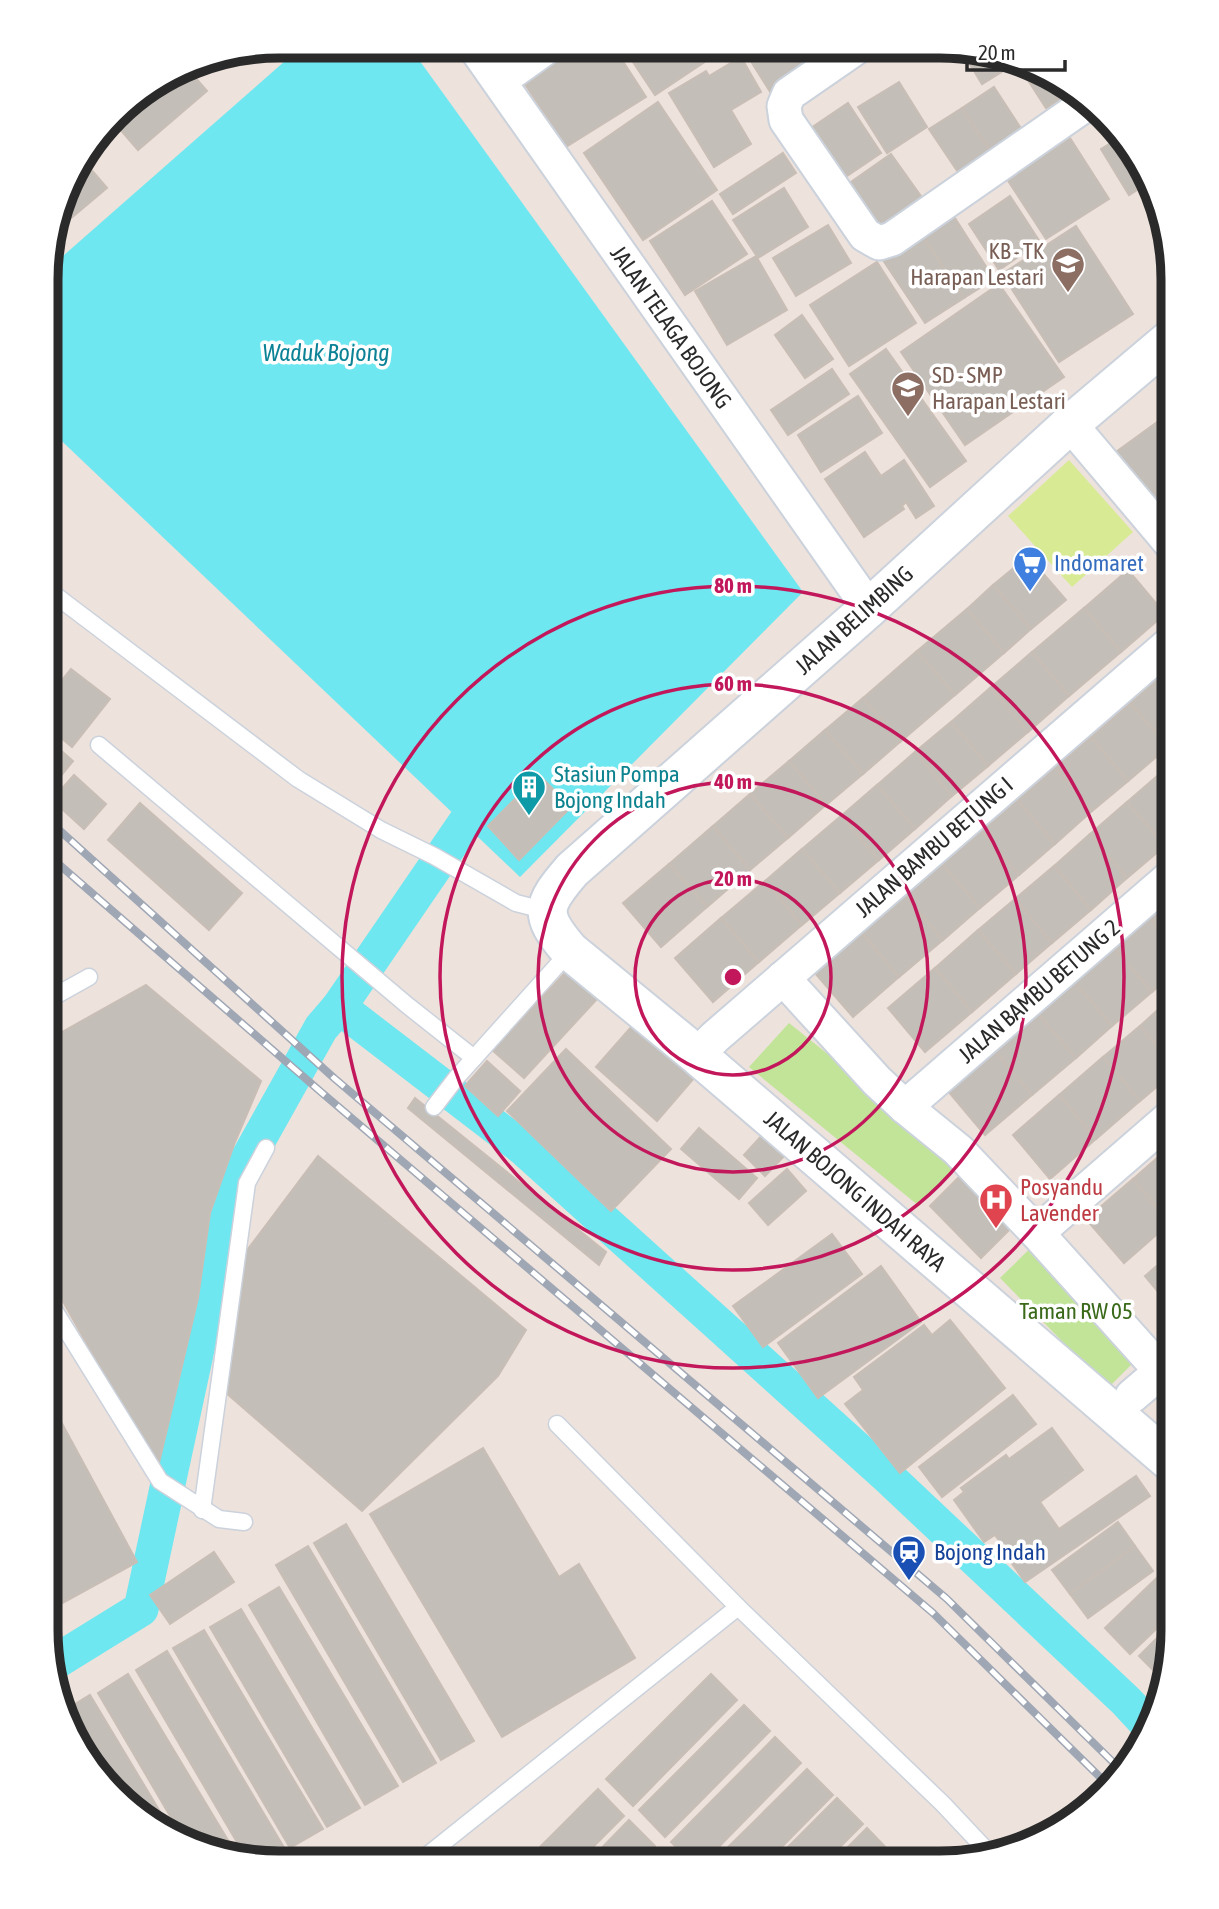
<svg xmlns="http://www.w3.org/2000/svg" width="1219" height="1909" viewBox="0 0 1219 1909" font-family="'Asap Condensed',sans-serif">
  <rect width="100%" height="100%" fill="#ede2dc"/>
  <g fill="#c1e498">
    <polygon points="789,1023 961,1161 919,1206 749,1067"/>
    <polygon points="1044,1235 1151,1345 1108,1388 1000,1278"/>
  </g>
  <polygon fill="#d8eb94" points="1069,460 1133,532 1072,587 1008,516"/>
  <polygon fill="#6ee7f0" points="302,46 409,46 803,592 520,877 47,427 47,270"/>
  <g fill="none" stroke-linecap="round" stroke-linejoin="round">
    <g stroke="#6ee7f0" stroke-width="35">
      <polyline points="339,1007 523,1148 887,1476 1126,1701 1151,1728"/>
      <polyline points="52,1664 141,1609 232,1187 321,1028 339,1007 465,823"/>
    </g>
  </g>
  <g fill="#c4beb8" stroke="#c8beb6" stroke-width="2">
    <polygon points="576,46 613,46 646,97 566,147 523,81"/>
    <polygon points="623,47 727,47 655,95"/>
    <polygon points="742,47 831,47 774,98"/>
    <polygon points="960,48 971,48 1013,65 982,84"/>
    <polygon points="741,57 761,92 731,110 751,144 714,167 669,93 706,71 709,76"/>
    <polygon points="185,66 207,91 138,150 112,120 125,104"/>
    <polygon points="1020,68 1074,90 1046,108"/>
    <polygon points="899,82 927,127 887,153 858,107"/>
    <polygon points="994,87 1024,133 992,154 962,108"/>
    <polygon points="658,102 717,190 643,240 584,153"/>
    <polygon points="848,103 881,153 838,182 805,132"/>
    <polygon points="962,108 992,154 960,175 929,129"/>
    <polygon points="1070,138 1109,199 1046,239 1007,179"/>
    <polygon points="1117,139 1150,182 1129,195 1101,149"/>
    <polygon points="783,153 796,173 733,214 720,194"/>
    <polygon points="891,154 928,206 877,241 841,189"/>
    <polygon points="82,159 107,188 51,235 70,175"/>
    <polygon points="784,188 808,227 758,258 733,220"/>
    <polygon points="1010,196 1040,242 999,270 969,224"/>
    <polygon points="712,201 747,254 685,295 650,241"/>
    <polygon points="953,215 994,279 964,298 922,235"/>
    <polygon points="828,225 851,263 796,296 773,258"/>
    <polygon points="1076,226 1133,314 1059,362 1002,274"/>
    <polygon points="922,235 964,298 925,323 883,260"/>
    <polygon points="756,256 787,310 727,345 695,291"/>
    <polygon points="877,262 916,323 849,366 810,305"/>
    <polygon points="999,284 1064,377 965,445 901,352"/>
    <polygon points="802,315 833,359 805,378 775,335"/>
    <polygon points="886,349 966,461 930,487 850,374"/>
    <polygon points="832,369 849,394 788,435 771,410"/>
    <polygon points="858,396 882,433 821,472 798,435"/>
    <polygon points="1167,415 1173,423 1173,515 1166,520 1116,452"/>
    <polygon points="865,452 881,476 904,460 934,506 916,518 906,502 902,506 904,509 864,537 825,479"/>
    <polygon points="1028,556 1066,600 1031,629 993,585"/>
    <polygon points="1128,570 1165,614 1121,652 1084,608"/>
    <polygon points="993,585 1031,629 1004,653 967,609"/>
    <polygon points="1084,608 1121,652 1069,696 1032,652"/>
    <polygon points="967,609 1004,653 955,695 917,651"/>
    <polygon points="917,651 955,695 900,742 863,698"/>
    <polygon points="1032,652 1069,696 1028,732 990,688"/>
    <polygon points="1173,666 1173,699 1157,680"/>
    <polygon points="71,669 110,699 72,747 47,726 47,699"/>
    <polygon points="1157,680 1173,699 1173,742 1168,747 1130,703"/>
    <polygon points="990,688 1028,732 988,766 951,722"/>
    <polygon points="863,698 900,742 863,774 825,730"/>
    <polygon points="1130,703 1168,747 1128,781 1091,737"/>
    <polygon points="951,722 988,766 952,796 915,752"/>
    <polygon points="825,730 863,774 826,805 789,761"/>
    <polygon points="1091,737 1128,781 1092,811 1055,767"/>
    <polygon points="49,740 73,761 51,788 47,784"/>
    <polygon points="915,752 952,796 915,829 877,785"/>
    <polygon points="789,761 826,805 788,838 750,794"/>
    <polygon points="1173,763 1173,783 1163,771"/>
    <polygon points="1055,767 1092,811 1055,844 1017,800"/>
    <polygon points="1163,771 1173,783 1173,839 1165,846 1127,802"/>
    <polygon points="74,775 106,804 84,829 52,800"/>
    <polygon points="539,775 571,807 519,860 488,826"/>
    <polygon points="877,785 915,829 879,860 841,816"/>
    <polygon points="750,794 788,838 750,870 713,826"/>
    <polygon points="1017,800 1055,844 1019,875 981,831"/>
    <polygon points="1127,802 1165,846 1127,878 1090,834"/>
    <polygon points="140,803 242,893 209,930 108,840"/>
    <polygon points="841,816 879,860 840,893 802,849"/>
    <polygon points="713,826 750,870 707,907 669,864"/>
    <polygon points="981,831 1019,875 980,908 942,864"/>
    <polygon points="1090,834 1127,878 1091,910 1054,866"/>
    <polygon points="802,849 840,893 802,925 765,881"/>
    <polygon points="669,864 707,907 661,947 623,903"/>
    <polygon points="942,864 980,908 943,940 905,896"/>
    <polygon points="1054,866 1091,910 1052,943 1015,899"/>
    <polygon points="765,881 802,925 759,962 721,918"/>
    <polygon points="905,896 943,940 899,977 862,933"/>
    <polygon points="1173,898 1173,945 1150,918"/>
    <polygon points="1015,899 1052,943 1016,974 978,930"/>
    <polygon points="721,918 759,962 713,1002 675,958"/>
    <polygon points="1150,918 1173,945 1173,974 1152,992 1114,948"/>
    <polygon points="978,930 1016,974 972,1012 935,968"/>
    <polygon points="862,933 899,977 853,1017 815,973"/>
    <polygon points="1114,948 1152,992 1112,1026 1075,982"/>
    <polygon points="935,968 972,1012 925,1052 888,1008"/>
    <polygon points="566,972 597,999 524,1078 492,1050"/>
    <polygon points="1075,982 1112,1026 1076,1058 1038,1014"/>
    <polygon points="146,985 261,1081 235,1142 210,1213 198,1298 158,1467 136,1432 46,1271 46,1041"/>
    <polygon points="1173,996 1173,1065 1140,1026"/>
    <polygon points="1038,1014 1076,1058 1032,1095 995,1051"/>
    <polygon points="633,1025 694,1078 657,1121 596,1067"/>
    <polygon points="1140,1026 1173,1065 1173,1073 1140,1101 1103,1057"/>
    <polygon points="566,1049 671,1149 611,1211 507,1111"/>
    <polygon points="995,1051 1032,1095 985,1135 948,1091"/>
    <polygon points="1103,1057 1140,1101 1096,1139 1059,1095"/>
    <polygon points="487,1061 520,1091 498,1116 465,1086"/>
    <polygon points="1059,1095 1096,1139 1050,1179 1013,1135"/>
    <polygon points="415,1098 606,1252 599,1265 408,1108"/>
    <polygon points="699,1128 757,1178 739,1199 681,1149"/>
    <polygon points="765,1132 787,1153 765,1176 744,1155"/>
    <polygon points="1173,1144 1173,1221 1170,1223 1133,1179"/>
    <polygon points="318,1156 526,1330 498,1376 362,1511 224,1391 245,1253"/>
    <polygon points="970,1166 1021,1218 981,1258 930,1206"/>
    <polygon points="787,1169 806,1191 768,1225 749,1203"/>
    <polygon points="1133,1179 1170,1223 1124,1263 1086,1219"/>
    <polygon points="832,1234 862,1274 763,1347 733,1306"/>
    <polygon points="1173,1252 1173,1310 1145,1276"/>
    <polygon points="881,1266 921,1322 818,1398 778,1343"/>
    <polygon points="950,1320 1005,1388 900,1473 845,1404 863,1390 854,1377 924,1325 932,1335"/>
    <polygon points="46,1394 137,1562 46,1612"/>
    <polygon points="1013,1395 1036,1424 942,1497 919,1467"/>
    <polygon points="1052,1428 1083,1470 1040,1502 1059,1529 1136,1476 1150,1496 1025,1582 1011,1562 1013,1560 995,1535 984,1542 954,1500 964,1492 961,1488 1006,1455 1009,1459"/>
    <polygon points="483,1448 559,1577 579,1564 635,1658 502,1737 370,1514"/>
    <polygon points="1118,1522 1135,1546 1070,1594 1052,1570"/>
    <polygon points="346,1524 474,1741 441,1760 314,1543"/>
    <polygon points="308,1546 436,1763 403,1782 276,1565"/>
    <polygon points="1135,1546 1153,1571 1088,1618 1070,1594"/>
    <polygon points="214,1552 234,1582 170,1624 150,1595"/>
    <polygon points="1171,1564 1173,1613 1130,1654 1105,1628"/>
    <polygon points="279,1587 398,1786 365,1805 249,1605"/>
    <polygon points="241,1609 360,1808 327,1827 210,1627"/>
    <polygon points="1173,1622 1173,1646 1165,1682 1139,1656"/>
    <polygon points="204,1630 323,1829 290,1848 173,1648"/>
    <polygon points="167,1651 286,1851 267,1862 248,1861 136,1670"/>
    <polygon points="128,1674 238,1857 180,1833 98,1693"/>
    <polygon points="711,1674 737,1700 633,1806 606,1779"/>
    <polygon points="90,1695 171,1830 137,1816 64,1721 62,1712"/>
    <polygon points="744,1705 770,1731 665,1837 639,1810"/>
    <polygon points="775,1737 801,1763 703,1863 692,1863 671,1842"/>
    <polygon points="807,1769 833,1795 766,1863 712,1863"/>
    <polygon points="598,1789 624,1816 578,1862 525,1862"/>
    <polygon points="837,1798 863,1824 824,1863 772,1863"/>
    <polygon points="629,1820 655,1846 639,1863 587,1863"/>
    <polygon points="867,1828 893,1855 885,1863 832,1863"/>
    <polygon points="659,1850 672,1863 646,1863"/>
  </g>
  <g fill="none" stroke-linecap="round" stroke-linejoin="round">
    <g stroke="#cbd2dc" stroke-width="19">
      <g id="lane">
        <polyline points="47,589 298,779 381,830 434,856 516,903 547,911"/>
        <polyline points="99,745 407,1005 474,1058"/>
        <polyline points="46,1001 89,977"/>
        <polyline points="434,1107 457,1077 570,951"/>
        <polyline points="46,1297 160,1481 219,1519 244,1522"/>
        <polyline points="557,1424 738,1607 943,1804 990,1854"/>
        <polyline points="202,1510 247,1183 266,1148"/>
        <polyline points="419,1862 738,1607"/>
      </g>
    </g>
    <g stroke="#cbd2dc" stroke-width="37">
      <g id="street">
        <polyline points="474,46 869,608"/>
        <polyline points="857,47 789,94 784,106 786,120 865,235 879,243 892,239 1089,102"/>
        <polyline points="499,81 548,46"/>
        <polyline points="1070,424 1173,546"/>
        <polyline points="783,978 877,1081 905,1107 958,1150 1037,1233 1161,1371"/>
        <polyline points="697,1055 715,1037 1173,641"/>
        <polyline points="905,1107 1173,875"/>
        <polyline points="1037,1233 1173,1115"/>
        <polyline points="1132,1396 1173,1361"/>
      </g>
    </g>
    <g stroke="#cbd2dc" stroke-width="42">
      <path id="secondary" d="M1173,1464l-476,-409 -127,-104c-32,-37 -28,-46 2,-81l297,-262 201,-184 103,-87"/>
    </g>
    <use href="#lane" stroke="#fff" stroke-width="16"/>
    <use href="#street" stroke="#fff" stroke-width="33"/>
    <use href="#secondary" stroke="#fff" stroke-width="38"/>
    <g stroke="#9fa7b5" stroke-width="8">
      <g id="rail">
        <polyline points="47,819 334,1078 947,1599 1124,1773"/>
        <polyline points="47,854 321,1092 933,1613 1108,1785"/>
      </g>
    </g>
    <use href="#rail" stroke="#fff" stroke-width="5" stroke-dasharray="16" stroke-linecap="butt"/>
  </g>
  <g fill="none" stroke="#c2185b" stroke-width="3.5">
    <circle cx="733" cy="977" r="98"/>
    <circle cx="733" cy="977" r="195"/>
    <circle cx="733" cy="977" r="293"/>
    <circle cx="733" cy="977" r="391"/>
  </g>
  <defs>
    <g id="school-pin" transform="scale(1.75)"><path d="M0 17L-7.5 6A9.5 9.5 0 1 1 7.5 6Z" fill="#8d6e63" stroke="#fff"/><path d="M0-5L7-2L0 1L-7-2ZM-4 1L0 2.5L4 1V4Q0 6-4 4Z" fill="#fff"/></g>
    <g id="supermarket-pin" transform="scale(1.75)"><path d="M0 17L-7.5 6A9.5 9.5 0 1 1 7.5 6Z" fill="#3f7fe0" stroke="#fff"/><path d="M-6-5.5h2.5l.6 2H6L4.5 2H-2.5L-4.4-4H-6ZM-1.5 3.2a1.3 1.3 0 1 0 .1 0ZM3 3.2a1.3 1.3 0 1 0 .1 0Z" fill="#fff"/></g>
    <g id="building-pin" transform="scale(1.75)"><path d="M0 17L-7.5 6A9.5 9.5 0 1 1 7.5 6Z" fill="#0f9aa8" stroke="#fff"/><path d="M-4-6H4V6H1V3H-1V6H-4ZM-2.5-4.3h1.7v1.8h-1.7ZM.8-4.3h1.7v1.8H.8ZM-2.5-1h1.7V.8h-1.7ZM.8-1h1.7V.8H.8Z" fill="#fff"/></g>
    <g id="hospital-pin" transform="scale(1.75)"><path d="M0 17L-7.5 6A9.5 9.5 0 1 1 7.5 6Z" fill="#e0444e" stroke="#fff"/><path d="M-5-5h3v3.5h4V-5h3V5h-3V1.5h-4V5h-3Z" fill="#fff"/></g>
    <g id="station-pin" transform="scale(1.75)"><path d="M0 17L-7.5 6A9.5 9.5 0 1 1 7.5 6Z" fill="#1a4fb4" stroke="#fff"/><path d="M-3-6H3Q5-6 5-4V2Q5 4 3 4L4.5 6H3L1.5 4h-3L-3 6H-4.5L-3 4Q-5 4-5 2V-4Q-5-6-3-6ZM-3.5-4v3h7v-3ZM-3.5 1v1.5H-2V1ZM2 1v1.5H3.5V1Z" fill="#fff"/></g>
  </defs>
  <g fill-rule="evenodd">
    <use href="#school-pin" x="1068" y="264"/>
    <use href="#school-pin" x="908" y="388"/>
    <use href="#supermarket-pin" x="1030" y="563"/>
    <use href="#building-pin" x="529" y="787"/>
    <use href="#hospital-pin" x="996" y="1200"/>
    <use href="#station-pin" x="909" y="1552"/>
  </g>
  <g text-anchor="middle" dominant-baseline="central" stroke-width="7" stroke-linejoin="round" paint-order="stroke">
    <g font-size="23" fill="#785e54" stroke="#fff" text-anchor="end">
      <text x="1044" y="251">KB - TK<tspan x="1044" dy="26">Harapan Lestari</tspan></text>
      <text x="932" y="375" text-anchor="start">SD - SMP<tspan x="932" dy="26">Harapan Lestari</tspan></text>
    </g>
    <g font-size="23" fill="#2a2a2a" stroke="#fff">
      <text transform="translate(671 327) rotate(55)">JALAN TELAGA BOJONG</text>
      <text transform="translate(854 620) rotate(-42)">JALAN BELIMBING</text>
      <text transform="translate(934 847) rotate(-41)">JALAN BAMBU BETUNG I</text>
      <text transform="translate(1039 991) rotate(-41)">JALAN BAMBU BETUNG 2</text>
      <text transform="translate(855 1191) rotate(41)">JALAN BOJONG INDAH RAYA</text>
    </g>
    <g font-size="23" fill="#366cbe" stroke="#fff" text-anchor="start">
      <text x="1054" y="563">Indomaret</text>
    </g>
    <g font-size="23" fill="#0d838f" stroke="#fff" text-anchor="start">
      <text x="554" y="774">Stasiun Pompa<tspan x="554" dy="26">Bojong Indah</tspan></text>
    </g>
    <g font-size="23" fill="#be3a42" stroke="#fff" text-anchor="start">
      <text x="1020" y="1187">Posyandu<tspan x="1020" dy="26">Lavender</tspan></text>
    </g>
    <g font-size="23" fill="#3a6919" stroke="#fff">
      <text x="1076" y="1311">Taman RW 05</text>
    </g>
    <g font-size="23" fill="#164399" stroke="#fff" text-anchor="start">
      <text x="934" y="1552">Bojong Indah</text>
    </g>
    <g font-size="24" font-style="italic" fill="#0c8296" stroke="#fff">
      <text x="326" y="352">Waduk Bojong</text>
    </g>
  </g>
  <path d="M0 0H1219V1909H0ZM279 58H940A221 221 0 0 1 1161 279V1630A221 221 0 0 1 940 1851H279A221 221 0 0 1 58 1630V279A221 221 0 0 1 279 58Z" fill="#fff" fill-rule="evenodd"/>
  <path fill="none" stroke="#2a2a2a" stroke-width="9" d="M279 58H940A221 221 0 0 1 1161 279V1630A221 221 0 0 1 940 1851H279A221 221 0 0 1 58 1630V279A221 221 0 0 1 279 58Z"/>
  <circle cx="733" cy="977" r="10" fill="#c2185b" stroke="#fff" stroke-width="3.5"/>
  <g font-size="21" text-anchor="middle" font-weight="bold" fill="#c2185b" stroke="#fff" stroke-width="7" stroke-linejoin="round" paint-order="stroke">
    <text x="733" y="593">80 m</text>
    <text x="733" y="691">60 m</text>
    <text x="733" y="789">40 m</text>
    <text x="733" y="886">20 m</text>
  </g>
  <path d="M967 60v10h98v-10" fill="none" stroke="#2a2a2a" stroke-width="3.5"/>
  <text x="978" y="60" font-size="21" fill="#2a2a2a" stroke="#ffffff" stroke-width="5" paint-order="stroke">20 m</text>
</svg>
